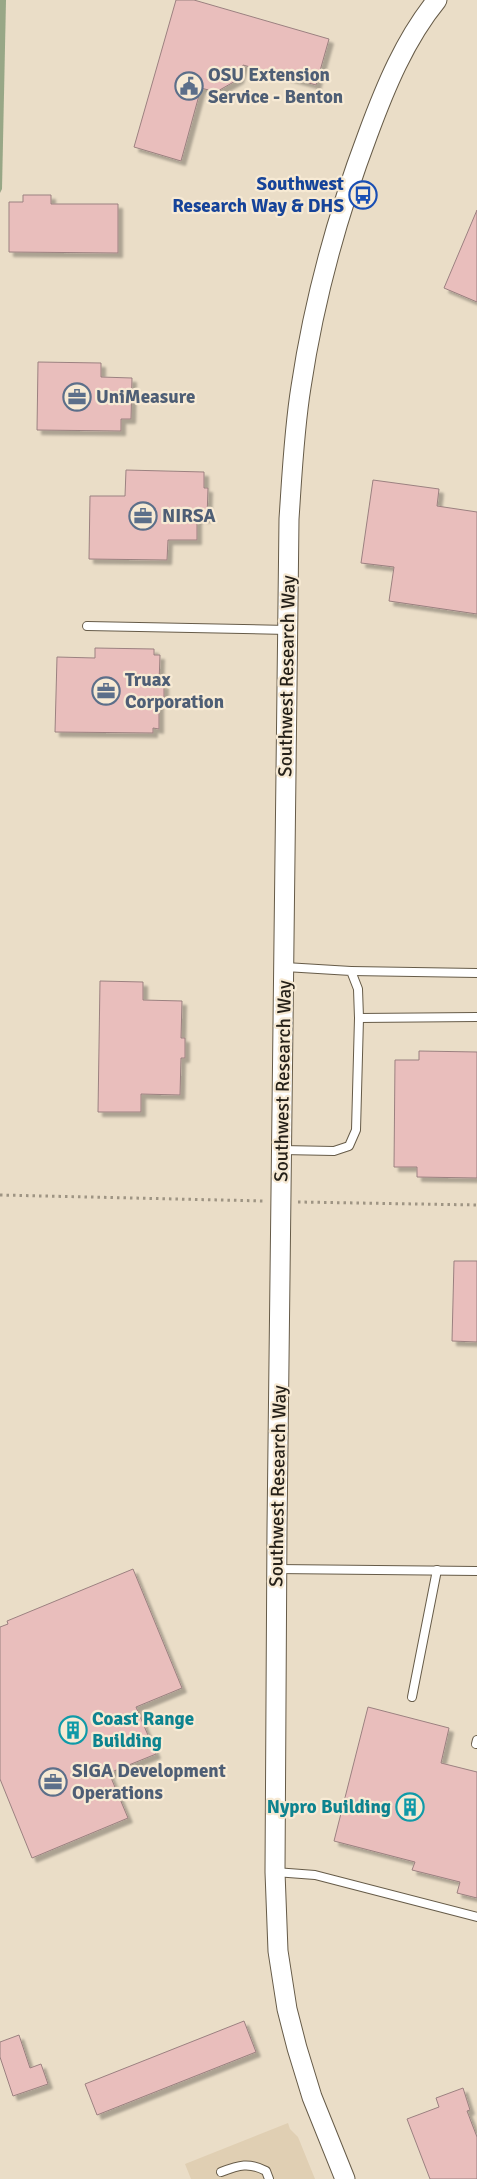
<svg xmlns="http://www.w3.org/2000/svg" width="477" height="2179" viewBox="0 0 477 2179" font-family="Signika,sans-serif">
  <defs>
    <filter id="shadow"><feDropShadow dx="4.5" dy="4.5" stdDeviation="1" flood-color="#0004"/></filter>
  </defs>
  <rect width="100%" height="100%" fill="#eaddc7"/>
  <polygon fill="#e0cfb3" points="288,2123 290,2129 298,2137 315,2179 191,2179 185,2164"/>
  <polygon fill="#98a786" points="0,0 6,0 2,189 0,193"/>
  <g fill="#e9bebc" stroke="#9b8180" filter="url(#shadow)">
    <polygon points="176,0 194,0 329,39 316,85 243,65 239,79 216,92 201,88 181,161 134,147"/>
    <polygon points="23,195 51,195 51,204 118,204 118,253 9,252 9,202 23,202"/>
    <polygon points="477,210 477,302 444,288"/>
    <polygon points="38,362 101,363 101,377 132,378 131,419 121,419 121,431 37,430"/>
    <polygon points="126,470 204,472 204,488 208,488 207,518 197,518 197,540 168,540 167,560 89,559 90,496 125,496"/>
    <polygon points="373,480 439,489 437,506 477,512 477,614 389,601 394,567 361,563"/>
    <polygon points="95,648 154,649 154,655 160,655 159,684 164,684 164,699 159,699 159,729 153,728 153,733 55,732 57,657 95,658"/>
    <polygon points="100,981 143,982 143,1000 182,1001 181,1038 185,1038 185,1058 181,1058 180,1095 141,1094 141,1112 98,1112"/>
    <polygon points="419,1051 477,1052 477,1178 417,1177 417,1167 394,1167 395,1060 419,1060"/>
    <polygon points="454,1261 477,1261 477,1342 452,1341"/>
    <polygon points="133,1569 182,1688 136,1707 156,1754 109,1773 128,1818 32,1858 0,1779 0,1627 8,1624 7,1621"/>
    <polygon points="368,1707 449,1728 441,1763 477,1772 477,1898 457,1893 460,1882 412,1870 415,1862 334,1841"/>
    <polygon points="244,2021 256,2052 97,2115 85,2084"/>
    <polygon points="19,2035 30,2068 41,2064 48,2084 13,2096 0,2057 0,2042"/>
    <polygon points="463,2088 470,2110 467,2111 477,2137 477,2179 430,2179 407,2119 439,2107 436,2098"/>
  </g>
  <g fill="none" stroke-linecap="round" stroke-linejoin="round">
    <g stroke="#665b48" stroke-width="10">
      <g id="service">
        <polyline points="87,626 288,630"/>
        <polyline points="351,971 477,973"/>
        <polyline points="359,1018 477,1017"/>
        <polyline points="282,1150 334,1151 349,1146 356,1130 359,1018 358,989 351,971 285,967"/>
        <polyline points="276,1569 477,1571"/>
        <polyline points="412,1697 437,1570"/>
        <polyline points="476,1744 477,1740"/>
        <polyline points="275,1872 315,1875 477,1917"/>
        <path d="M221,2172c18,-7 28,-10 45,-1l3,8"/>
      </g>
    </g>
    <g stroke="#665b48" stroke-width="21">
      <path id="tertiary" d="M345,2179l-33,-82 -15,-49 -10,-39 -9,-58 -3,-79 2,-343 12,-1010c3,-44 5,-89 12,-132 13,-87 36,-171 67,-253 17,-46 37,-95 69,-134"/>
    </g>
    <g stroke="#9e9483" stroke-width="3" stroke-dasharray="2.5 4" stroke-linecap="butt">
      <polyline points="0,1195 264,1201"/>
      <polyline points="298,1202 477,1205"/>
    </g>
    <use href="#service" stroke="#fff" stroke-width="8"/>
    <use href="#tertiary" stroke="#fff" stroke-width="19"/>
  </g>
  <defs>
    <g id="civic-ring" transform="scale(1.4375)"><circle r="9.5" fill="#f7ead4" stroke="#5c6f8a" stroke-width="1.5"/><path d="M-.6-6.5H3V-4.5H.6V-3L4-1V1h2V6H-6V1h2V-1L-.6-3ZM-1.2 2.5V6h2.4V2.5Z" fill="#5c6f8a"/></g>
    <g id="bus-ring" transform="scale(1.4375)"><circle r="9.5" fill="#f7ead4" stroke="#1a4fb4" stroke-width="1.5"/><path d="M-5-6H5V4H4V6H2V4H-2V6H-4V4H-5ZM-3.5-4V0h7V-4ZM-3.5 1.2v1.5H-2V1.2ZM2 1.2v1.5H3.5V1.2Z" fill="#1a4fb4"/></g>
    <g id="office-ring" transform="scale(1.4375)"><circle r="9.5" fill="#f7ead4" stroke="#5c6f8a" stroke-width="1.5"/><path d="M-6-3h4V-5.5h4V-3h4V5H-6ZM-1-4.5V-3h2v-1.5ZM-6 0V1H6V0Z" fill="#5c6f8a"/></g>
    <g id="building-ring" transform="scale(1.4375)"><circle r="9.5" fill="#f7ead4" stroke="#0f9aa8" stroke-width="1.5"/><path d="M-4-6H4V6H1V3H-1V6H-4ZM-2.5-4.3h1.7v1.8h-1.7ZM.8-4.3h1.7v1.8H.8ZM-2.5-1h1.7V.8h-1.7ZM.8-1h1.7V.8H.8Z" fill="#0f9aa8"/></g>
  </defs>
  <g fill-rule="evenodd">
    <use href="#civic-ring" x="189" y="86"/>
    <use href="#bus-ring" x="363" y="195"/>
    <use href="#office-ring" x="77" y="397"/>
    <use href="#office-ring" x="143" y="516"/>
    <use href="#office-ring" x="106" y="691"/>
    <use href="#building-ring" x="73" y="1730"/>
    <use href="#office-ring" x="53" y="1782"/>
    <use href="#building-ring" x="410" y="1807"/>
  </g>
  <g text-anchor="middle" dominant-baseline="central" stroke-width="4.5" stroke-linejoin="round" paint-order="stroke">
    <g font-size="19" font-weight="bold" fill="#4e5e75" stroke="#f7ead4" text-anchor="start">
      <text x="208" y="75">OSU Extension<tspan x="208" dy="22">Service - Benton</tspan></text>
      <text x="96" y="397">UniMeasure</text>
      <text x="162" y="516">NIRSA</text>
      <text x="125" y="680">Truax<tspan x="125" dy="22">Corporation</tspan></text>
      <text x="72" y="1771">SIGA Development<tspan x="72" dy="22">Operations</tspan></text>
    </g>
    <g font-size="19" font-weight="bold" fill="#164399" stroke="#f7ead4" text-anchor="end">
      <text x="344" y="184">Southwest<tspan x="344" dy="22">Research Way &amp; DHS</tspan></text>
    </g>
    <g font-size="19" fill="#262119" stroke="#f7ead4">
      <text transform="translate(287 676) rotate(-89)">Southwest Research Way</text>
      <text transform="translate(283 1081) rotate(-89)">Southwest Research Way</text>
      <text transform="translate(278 1486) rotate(-89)">Southwest Research Way</text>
    </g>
    <g font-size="19" font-weight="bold" fill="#0d838f" stroke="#f7ead4" text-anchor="start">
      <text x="92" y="1719">Coast Range<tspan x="92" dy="22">Building</tspan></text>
      <text x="391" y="1807" text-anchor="end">Nypro Building</text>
    </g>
  </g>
</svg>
